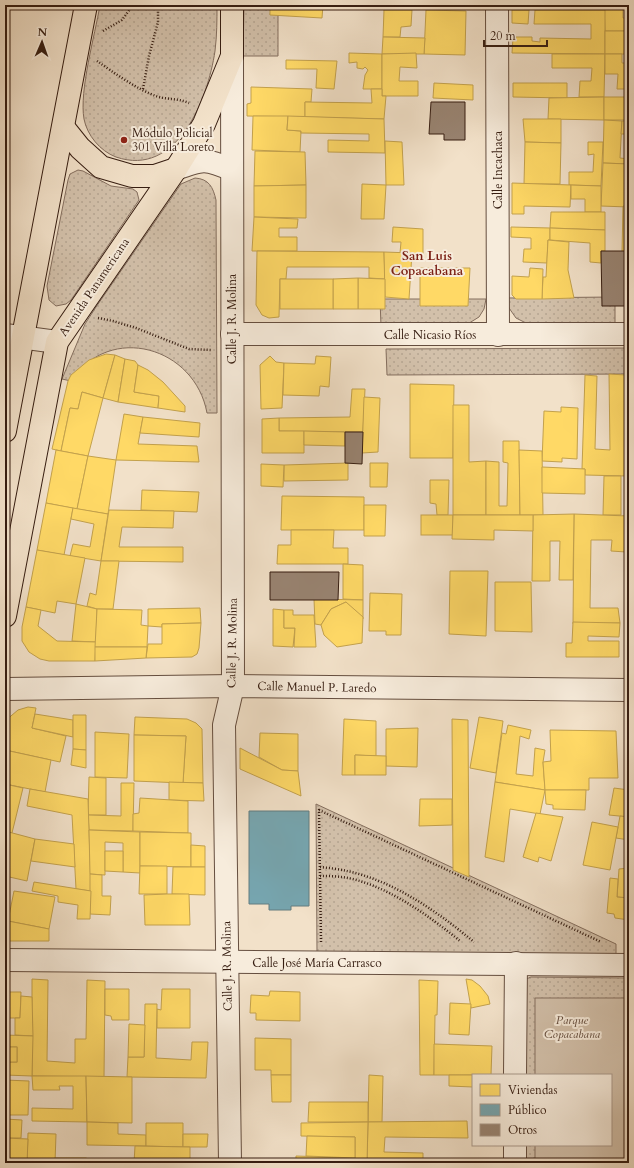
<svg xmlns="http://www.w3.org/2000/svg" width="634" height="1168" viewBox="0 0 634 1168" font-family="Cardo,serif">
  <defs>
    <pattern id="green-dots" width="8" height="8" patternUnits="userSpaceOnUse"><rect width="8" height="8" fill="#d2c0aa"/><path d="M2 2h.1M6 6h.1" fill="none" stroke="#b5a591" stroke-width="1.8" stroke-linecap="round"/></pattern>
  </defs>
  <rect width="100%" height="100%" fill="#f2e1c9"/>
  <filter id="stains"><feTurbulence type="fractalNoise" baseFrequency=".005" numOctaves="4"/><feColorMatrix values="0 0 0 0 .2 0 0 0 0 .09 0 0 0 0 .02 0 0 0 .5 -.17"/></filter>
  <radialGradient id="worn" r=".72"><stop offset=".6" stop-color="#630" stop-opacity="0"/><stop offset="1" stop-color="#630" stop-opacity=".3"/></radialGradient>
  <g fill="url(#green-dots)" stroke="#846e5e">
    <path d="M100,5h117c0,15 0,30 -2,46 -7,48 -38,127 -99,106 -16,-6 -29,-22 -32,-38 -5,-28 11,-84 16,-114z"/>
    <polygon points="244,5 278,5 278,56 243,56"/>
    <polygon points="78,170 83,171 111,186 133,189 137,192 139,200 71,300 66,304 56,306 49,300 47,286 68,180 70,174"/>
    <path d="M195,178c14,1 18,9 21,22l1,213h-10c-12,-66 -97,-91 -136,-32l-9,-2 23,-55 11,-17 85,-123z"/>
    <polygon points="615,297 615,324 530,325 516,318 509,308 506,298"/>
    <polygon points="380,299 486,299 484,309 479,317 466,325 381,326"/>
    <polygon points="629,348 629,374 387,375 386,349"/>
    <polygon points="316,804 616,944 616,955 317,954"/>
    <polygon points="531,977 629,978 629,1163 521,1163 521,1145 611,1145 611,1075 521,1075 526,979"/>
  </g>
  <polygon fill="#d2c0aa" stroke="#846e5e" points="535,998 629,998 629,1163 535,1163 535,1145 611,1145 611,1075 535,1075"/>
  <g fill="#ffd966" stroke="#c3a14c">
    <polygon points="270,5 323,5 322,18 270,15"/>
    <rect x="384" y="5" width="20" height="5"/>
    <polygon points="531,5 542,5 543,10 531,9"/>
    <polygon points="604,5 623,5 623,18 629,18 629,31 605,31"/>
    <polygon points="384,10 412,10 411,26 401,27 400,37 383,37"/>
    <polygon points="426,10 466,11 465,55 424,54"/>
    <polygon points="512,10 529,10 528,24 512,23"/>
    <polygon points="535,10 605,10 605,54 512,53 513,37 532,37 532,41 540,42 540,38 591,39 591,24 534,24"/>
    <rect x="605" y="31" width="24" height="23"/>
    <polygon points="383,37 425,38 424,54 382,54"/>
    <polygon points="349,53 382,54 382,89 363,89 365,75 368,70 365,67 363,69 357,68 357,62 349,63"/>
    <polygon points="416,53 417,68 400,67 399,81 418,81 418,96 382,96 382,54"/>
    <polygon points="552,54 605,54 604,97 579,97 580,81 591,81 592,68 552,68"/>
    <polygon points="605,54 622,54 622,63 629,63 629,89 617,89 618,74 605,74"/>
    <polygon points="286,60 337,61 334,89 316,88 317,69 286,69"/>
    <polygon points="434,83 473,85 473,100 433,98"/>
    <polygon points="513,83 567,83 567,98 513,97"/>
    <polygon points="251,87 312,89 311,102 305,102 305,117 247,116 247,104 251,103"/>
    <polygon points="371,89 382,89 382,96 386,96 384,119 305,117 305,102 372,103"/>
    <polygon points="604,97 604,120 548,119 549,98"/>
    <rect x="604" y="97" width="25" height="23"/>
    <polygon points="253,116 288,116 287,130 301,131 300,152 252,150"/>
    <polygon points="288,116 384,119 385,153 328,152 328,140 369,141 369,134 301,133 301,131 287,130"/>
    <polygon points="523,119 561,119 561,143 525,142"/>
    <polygon points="604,120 622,121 620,158 629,159 629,164 603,163"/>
    <polygon points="622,121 629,121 629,134 621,134"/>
    <polygon points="385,141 402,142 404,185 386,185"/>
    <polygon points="525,142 561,143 560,184 524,184"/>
    <polygon points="588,142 603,142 601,186 569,185 569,172 593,172 594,154 588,155"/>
    <polygon points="255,151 305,152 306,185 254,186"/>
    <polygon points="603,163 629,164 628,207 601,206"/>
    <polygon points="512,183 571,185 570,207 524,206 524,214 512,214"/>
    <polygon points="362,184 386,185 384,219 361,219"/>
    <polygon points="306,185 306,218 254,217 254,186"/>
    <polygon points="571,185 601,186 601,212 585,212 585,199 571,199"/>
    <polygon points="623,206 629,207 629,252 622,252"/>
    <polygon points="551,212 605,212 605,230 550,228"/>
    <polygon points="254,217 298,219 297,228 279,228 279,237 297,237 297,251 252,251"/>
    <polygon points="393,227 423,229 423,254 400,253 401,242 392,242"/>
    <polygon points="511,227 550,228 550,240 548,240 547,263 523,262 524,249 531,249 531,238 511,237"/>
    <polygon points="550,228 605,230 605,251 601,251 601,263 590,262 590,243 550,240"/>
    <polygon points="548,240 569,242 568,270 574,298 542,299 543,277 546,277"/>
    <polygon points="257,251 384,252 385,279 369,278 369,267 287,267 286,279 280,279 279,317 269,318 262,315 256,305"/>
    <polygon points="384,252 412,253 409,299 385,297"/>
    <polygon points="420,268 470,268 468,306 420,306"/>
    <polygon points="530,268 543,269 542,299 516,299 512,295 512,276 529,277"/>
    <polygon points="358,278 385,279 385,309 358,309"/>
    <polygon points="358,278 358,309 333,309 333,279"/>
    <rect x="280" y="279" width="53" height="30"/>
    <polygon points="106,354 115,355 103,398 82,392 78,409 70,408 61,451 52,449 68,381 71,375 89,360"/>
    <polygon points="627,354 629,355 629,421 625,421"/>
    <polygon points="115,355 125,359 118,402 103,398"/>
    <polygon points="270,356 276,362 284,363 282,408 261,409 260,365"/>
    <polygon points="316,356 331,357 329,387 320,386 319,396 283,395 284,363 315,364"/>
    <polygon points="125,359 135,361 138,365 134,392 159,396 158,408 118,402"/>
    <polygon points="138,365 148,370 163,382 185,406 185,412 158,408 159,396 134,392"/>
    <polygon points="609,374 626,375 627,476 585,475 585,469 582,469 585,375 597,376 595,449 610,450"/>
    <polygon points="410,384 454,385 453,458 410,458"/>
    <polygon points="352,389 365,389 363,432 279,431 279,418 350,417"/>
    <polygon points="82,392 103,398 88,456 61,451 70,408 78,409"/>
    <polygon points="364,397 380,398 378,452 362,453"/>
    <polygon points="453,405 469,405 469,462 486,461 486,515 453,515"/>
    <polygon points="561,407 578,408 577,459 562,458 562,462 542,461 544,411 561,412"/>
    <polygon points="124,414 143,417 138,444 197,446 199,462 116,460"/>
    <polygon points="143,417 200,423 199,437 140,433"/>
    <polygon points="279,418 279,431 304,431 304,453 262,453 262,419"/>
    <polygon points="625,421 629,421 629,516 627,516"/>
    <polygon points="304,431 345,432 345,446 304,445"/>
    <polygon points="503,441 519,441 520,515 486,515 486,461 499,462 499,506 507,506 508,463 503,462"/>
    <polygon points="56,450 88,456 77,509 46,503"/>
    <polygon points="519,450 542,451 543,515 520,515"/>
    <polygon points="88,456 116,460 108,514 77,509"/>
    <polygon points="348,463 348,480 284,481 284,465"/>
    <polygon points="370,463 388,463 387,487 370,487"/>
    <polygon points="261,464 284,465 283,487 261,486"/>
    <polygon points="542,467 585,469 585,494 542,493"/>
    <polygon points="604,476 621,476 621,515 603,515"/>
    <polygon points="430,480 449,480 448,515 437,515 436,504 430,503"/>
    <polygon points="142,490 199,492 197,512 141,510"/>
    <polygon points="282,496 364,497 364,530 281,530"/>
    <polygon points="46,503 73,508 64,555 37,550"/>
    <polygon points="364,505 386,505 385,536 364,536"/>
    <polygon points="73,508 108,514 101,561 70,556 73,544 90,547 94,524 71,519"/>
    <polygon points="109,510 174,511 173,528 122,527 119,547 183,547 183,562 101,561"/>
    <polygon points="574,514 629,516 626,552 611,551 612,540 591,540 590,608 618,608 620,623 573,624"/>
    <polygon points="574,514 573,580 559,580 560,541 550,541 550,581 532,581 533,515"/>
    <rect x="421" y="515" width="32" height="20"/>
    <polygon points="453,515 533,515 533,531 494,530 494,540 452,539"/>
    <polygon points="629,527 629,555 626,555 626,552"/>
    <polygon points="291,530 334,530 333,548 348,548 348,564 277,564 278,545 291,545"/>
    <polygon points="37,550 85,558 76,604 57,601 55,613 26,607"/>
    <rect x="626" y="555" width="3" height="26"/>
    <polygon points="101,561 119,561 113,609 97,609 87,606 90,593 96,595"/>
    <polygon points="343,564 363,565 363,600 343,599"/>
    <polygon points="450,571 488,571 486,636 449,634"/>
    <polygon points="495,582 531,582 532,632 495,631"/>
    <polygon points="370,593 402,594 401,635 386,635 386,631 369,631"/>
    <polygon points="314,599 363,600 363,619 346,602 331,609 321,625 315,624"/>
    <polygon points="346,602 363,617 362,643 337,647 324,635 321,625 331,609"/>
    <polygon points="76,604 97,609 96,642 72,641"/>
    <polygon points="629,604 629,641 628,641"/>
    <polygon points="26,607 41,610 38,626 57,641 96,642 95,661 49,661 40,659 29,652 22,641 22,627"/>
    <polygon points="200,608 201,623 162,624 162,627 148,626 148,609"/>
    <polygon points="97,609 142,610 141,625 148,626 147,647 95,647"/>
    <polygon points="273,609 284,610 284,628 295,628 293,647 273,646"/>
    <polygon points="284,610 293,610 293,615 314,615 316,647 294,647 295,628 284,628"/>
    <polygon points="573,622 620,623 619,637 588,636 588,641 619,641 619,657 566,657 566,643 572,643"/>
    <polygon points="201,623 199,648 197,654 192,657 146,658 148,644 162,644 162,624"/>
    <polygon points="95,647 147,647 146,658 95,661"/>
    <polygon points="28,707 36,708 32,728 66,736 60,762 5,750 5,721 18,710"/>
    <polygon points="35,714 73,720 73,737 32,728"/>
    <polygon points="73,715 86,715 86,750 73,749"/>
    <polygon points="135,717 187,719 196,723 202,729 203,783 183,783 186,736 134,735"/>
    <polygon points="479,717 503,721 496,773 470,768"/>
    <polygon points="344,719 376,721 376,756 355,755 355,775 342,775"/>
    <polygon points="452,719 468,720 469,877 453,870"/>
    <polygon points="508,725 531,730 529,739 520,736 516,774 533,776 535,748 545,750 543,762 545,790 495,782 502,733 506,734"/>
    <polygon points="418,728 417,767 386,766 386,729"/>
    <polygon points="550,730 616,731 618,778 589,778 589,790 545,790 543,762 551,761"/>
    <polygon points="95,732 129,734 127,778 95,777"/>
    <polygon points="260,733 298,734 298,771 282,770 259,757"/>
    <polygon points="134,735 186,736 183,783 134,781"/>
    <polygon points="240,748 282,770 298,771 301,796 240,769"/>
    <polygon points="73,749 86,750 86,768 71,765"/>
    <polygon points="5,750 51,760 45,792 5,784"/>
    <polygon points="355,755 386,756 386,775 355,775"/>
    <polygon points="89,777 106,778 106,815 88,815"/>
    <polygon points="169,782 203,783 204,801 169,800"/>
    <polygon points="495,782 545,790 540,814 510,809 504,862 485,857"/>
    <polygon points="121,783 134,783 133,831 89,830 88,815 121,816"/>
    <polygon points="5,784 23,788 12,833 5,831"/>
    <polygon points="614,788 629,790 629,817 609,815"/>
    <polygon points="30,789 88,799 91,891 76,889 72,815 27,806"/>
    <polygon points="545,790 586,790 585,810 553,809 553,805 546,804"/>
    <polygon points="140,798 188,801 188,833 133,831 133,814 139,813"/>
    <polygon points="420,799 452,799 452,825 419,826"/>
    <polygon points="536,813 563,817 551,861 539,857 538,862 523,857"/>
    <polygon points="620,816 629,817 629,840 616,838"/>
    <polygon points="592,822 618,827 610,870 583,865"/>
    <polygon points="89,830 140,832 140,873 123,872 123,843 105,842 105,875 90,874"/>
    <polygon points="5,831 35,839 27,881 5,876"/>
    <polygon points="140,832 191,833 191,867 140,866"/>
    <polygon points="35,839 74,844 75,867 31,861"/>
    <polygon points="191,845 205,846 205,867 191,867"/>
    <polygon points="105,851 123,851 123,872 105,871"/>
    <polygon points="140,866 167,866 167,894 139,894"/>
    <polygon points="173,867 205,867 205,895 172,894"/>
    <polygon points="629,868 629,898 617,897 619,869"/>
    <polygon points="90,874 102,875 102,896 111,896 110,915 90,914"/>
    <polygon points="610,878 618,879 617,897 629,898 629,920 615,918 614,914 607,913"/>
    <polygon points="34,882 91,891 90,919 77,919 78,905 58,902 58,896 32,891"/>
    <polygon points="14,891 55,897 49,929 8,921"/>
    <polygon points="167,894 189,894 190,925 145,925 144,895"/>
    <polygon points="5,916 9,918 8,921 49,929 49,941 5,941"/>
    <polygon points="32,979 48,980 47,1061 75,1063 75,1039 86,1039 87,980 105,981 104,1077 32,1076"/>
    <polygon points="466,979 472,980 480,986 488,996 490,1004 471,1008"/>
    <polygon points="419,980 438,981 437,1015 435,1015 434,1075 420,1075"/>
    <polygon points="105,989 129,989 129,1020 112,1020 111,1016 105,1015"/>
    <polygon points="162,989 190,989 190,1028 157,1028 157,1009 161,1010"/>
    <polygon points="270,991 300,992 300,1021 256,1020 256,1013 250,1013 251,995 269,996"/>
    <polygon points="5,992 21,992 20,1018 5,1018"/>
    <polygon points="21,996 32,997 33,1036 15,1035 15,1018 20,1018"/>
    <polygon points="450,1003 471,1004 469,1035 449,1034"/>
    <polygon points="145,1004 157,1004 156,1058 191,1060 192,1042 208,1042 206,1078 127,1077 128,1057 144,1057"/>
    <polygon points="129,1024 145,1025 144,1057 128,1057"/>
    <polygon points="5,1035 33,1036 32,1076 5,1075 5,1062 17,1062 17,1047 5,1047"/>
    <polygon points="255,1038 291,1039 291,1075 271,1075 271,1070 255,1070"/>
    <polygon points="434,1044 492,1046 491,1075 434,1075"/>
    <rect x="5" y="1047" width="12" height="15"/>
    <polygon points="271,1075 291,1075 291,1102 272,1102"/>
    <polygon points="369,1075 383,1076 382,1122 368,1122"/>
    <polygon points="449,1075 473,1075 473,1087 449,1086"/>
    <polygon points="32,1076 86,1076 87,1122 32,1121 32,1108 73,1109 73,1086 59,1086 60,1090 33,1090"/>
    <polygon points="86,1076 132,1077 132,1123 87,1122"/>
    <polygon points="5,1080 29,1081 28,1115 5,1115"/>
    <polygon points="309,1102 368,1102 368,1122 308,1122"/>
    <polygon points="5,1119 22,1120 21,1138 5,1138"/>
    <polygon points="467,1121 468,1138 385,1137 384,1152 423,1153 423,1163 367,1163 368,1122"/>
    <polygon points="87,1122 118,1123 118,1134 146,1135 146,1146 87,1145"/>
    <polygon points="368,1122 367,1163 296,1163 296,1156 355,1158 355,1137 301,1136 301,1123"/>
    <polygon points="146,1123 183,1123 183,1147 146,1146"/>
    <polygon points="28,1133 56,1134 55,1163 27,1163"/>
    <polygon points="183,1134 208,1134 207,1147 183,1147"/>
    <polygon points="307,1136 355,1137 355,1158 306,1156"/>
    <polygon points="5,1138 28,1139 27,1163 5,1163"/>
    <polygon points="135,1146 190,1147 190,1163 134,1163"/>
    <rect x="55" y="1158" width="31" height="5"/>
  </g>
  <polygon fill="#76a5af" stroke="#637c80" points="249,811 309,811 309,906 291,906 291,910 269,910 269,904 249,904"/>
  <g fill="#988371" stroke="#361d11">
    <polygon points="431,102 465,102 465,140 444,140 444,134 429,134"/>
    <polygon points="601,251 626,251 625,306 602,306"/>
    <polygon points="626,258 629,258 629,306 625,306"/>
    <polygon points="345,432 363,432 362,464 345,463"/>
    <polygon points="270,572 339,572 338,600 270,600"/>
  </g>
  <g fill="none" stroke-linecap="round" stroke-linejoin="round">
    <g stroke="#654e3f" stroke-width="24">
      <g id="minor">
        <polyline points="497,5 498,335"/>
        <path d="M176,169c26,-10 30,-11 56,1"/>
        <polyline points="232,334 629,334"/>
        <polyline points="5,335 57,342"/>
        <polyline points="5,689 233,686 629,690"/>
        <polyline points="5,960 629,965"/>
        <polyline points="515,1075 516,963"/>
        <polyline points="230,1163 224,725 233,686 232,56"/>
        <polyline points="515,1163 515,1145"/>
      </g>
    </g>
    <g stroke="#361d11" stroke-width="24">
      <g id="major">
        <polyline points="64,128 80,148 101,167 132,176 155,176 176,169"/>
        <polyline points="5,431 86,5"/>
        <polyline points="5,616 57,342 176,169 204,124 232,56 232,5"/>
      </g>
    </g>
    <g stroke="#361d11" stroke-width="2.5" stroke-dasharray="1 2" stroke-linecap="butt">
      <polyline points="103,31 122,20 133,5"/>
      <path d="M97,61c16,11 41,29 59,35 11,4 22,2 33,7"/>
      <polyline points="143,89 149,56 158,22 158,5"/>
      <polyline points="98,318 113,321 136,328 189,349 211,350"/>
      <path d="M320,867c9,1 19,2 27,4 47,10 91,41 127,71"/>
      <path d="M320,876c7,0 15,0 22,1 42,6 86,38 118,64"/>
      <polyline points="321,942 319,810 601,942"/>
    </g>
    <use href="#minor" stroke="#f7ecdc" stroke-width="22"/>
    <use href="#major" stroke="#f2e1c9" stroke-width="22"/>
  </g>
  <circle fill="#8f2418" stroke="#f7ecdc" stroke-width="1.5" cx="124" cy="140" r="4"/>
  <g text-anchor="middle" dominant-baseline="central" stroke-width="4" stroke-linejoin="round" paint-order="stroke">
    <g font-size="12" fill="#361d11" stroke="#f7ecdc" text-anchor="start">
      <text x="132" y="133">Módulo Policial<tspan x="132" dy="14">301 Villa Loreto</tspan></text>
    </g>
    <g font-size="12" fill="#361d11" stroke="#f7ecdc">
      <text transform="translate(498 170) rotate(-90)">Calle Incachaca</text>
      <text transform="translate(94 287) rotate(-56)">Avenida Panamericana</text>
      <text transform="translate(232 319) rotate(-90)">Calle J. R. Molina</text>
      <text x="430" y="335">Calle Nicasio Ríos</text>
      <text transform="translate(232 643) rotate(-89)">Calle J. R. Molina</text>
      <text transform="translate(317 687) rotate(1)">Calle Manuel P. Laredo</text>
      <text x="317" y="963">Calle José María Carrasco</text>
      <text transform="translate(227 966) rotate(-91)">Calle J. R. Molina</text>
    </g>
    <g font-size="12" font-style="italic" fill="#654e3f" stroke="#f7ecdc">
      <text x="572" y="1020">Parque<tspan x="572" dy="14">Copacabana</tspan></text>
    </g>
    <g font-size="13" font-weight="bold" fill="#7a1f14" stroke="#f7ecdc">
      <text x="427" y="256">San Luis<tspan x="427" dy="15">Copacabana</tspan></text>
    </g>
  </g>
  <rect width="634" height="1168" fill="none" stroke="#f2e1c9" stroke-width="20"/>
  <rect x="6" y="6" width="622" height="1156" fill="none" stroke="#361d11" stroke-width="2"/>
  <rect x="10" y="10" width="614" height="1148" fill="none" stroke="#361d11"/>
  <rect x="472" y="1074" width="140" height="72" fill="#f7ecdc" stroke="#aa998b"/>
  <rect x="480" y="1084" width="20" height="12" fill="#ffd966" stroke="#aa998b"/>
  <text x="508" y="1094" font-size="12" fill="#361d11">Viviendas</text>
  <rect x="480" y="1104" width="20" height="12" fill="#76a5af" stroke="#aa998b"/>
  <text x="508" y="1114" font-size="12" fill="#361d11">Público</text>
  <rect x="480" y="1124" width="20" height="12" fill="#988371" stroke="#aa998b"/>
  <text x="508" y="1134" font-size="12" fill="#361d11">Otros</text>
  <g transform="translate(42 42) rotate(2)" stroke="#f7ecdc" stroke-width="3" paint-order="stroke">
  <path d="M0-3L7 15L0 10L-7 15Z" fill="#361d11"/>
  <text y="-6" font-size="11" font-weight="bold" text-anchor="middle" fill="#361d11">N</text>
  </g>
  <path d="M484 40v6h63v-6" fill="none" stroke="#361d11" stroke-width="2"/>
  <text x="490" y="40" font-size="12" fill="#361d11" stroke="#f7ecdc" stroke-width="3" paint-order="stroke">20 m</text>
  <rect width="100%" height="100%" filter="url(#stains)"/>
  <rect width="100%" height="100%" fill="url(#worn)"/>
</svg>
